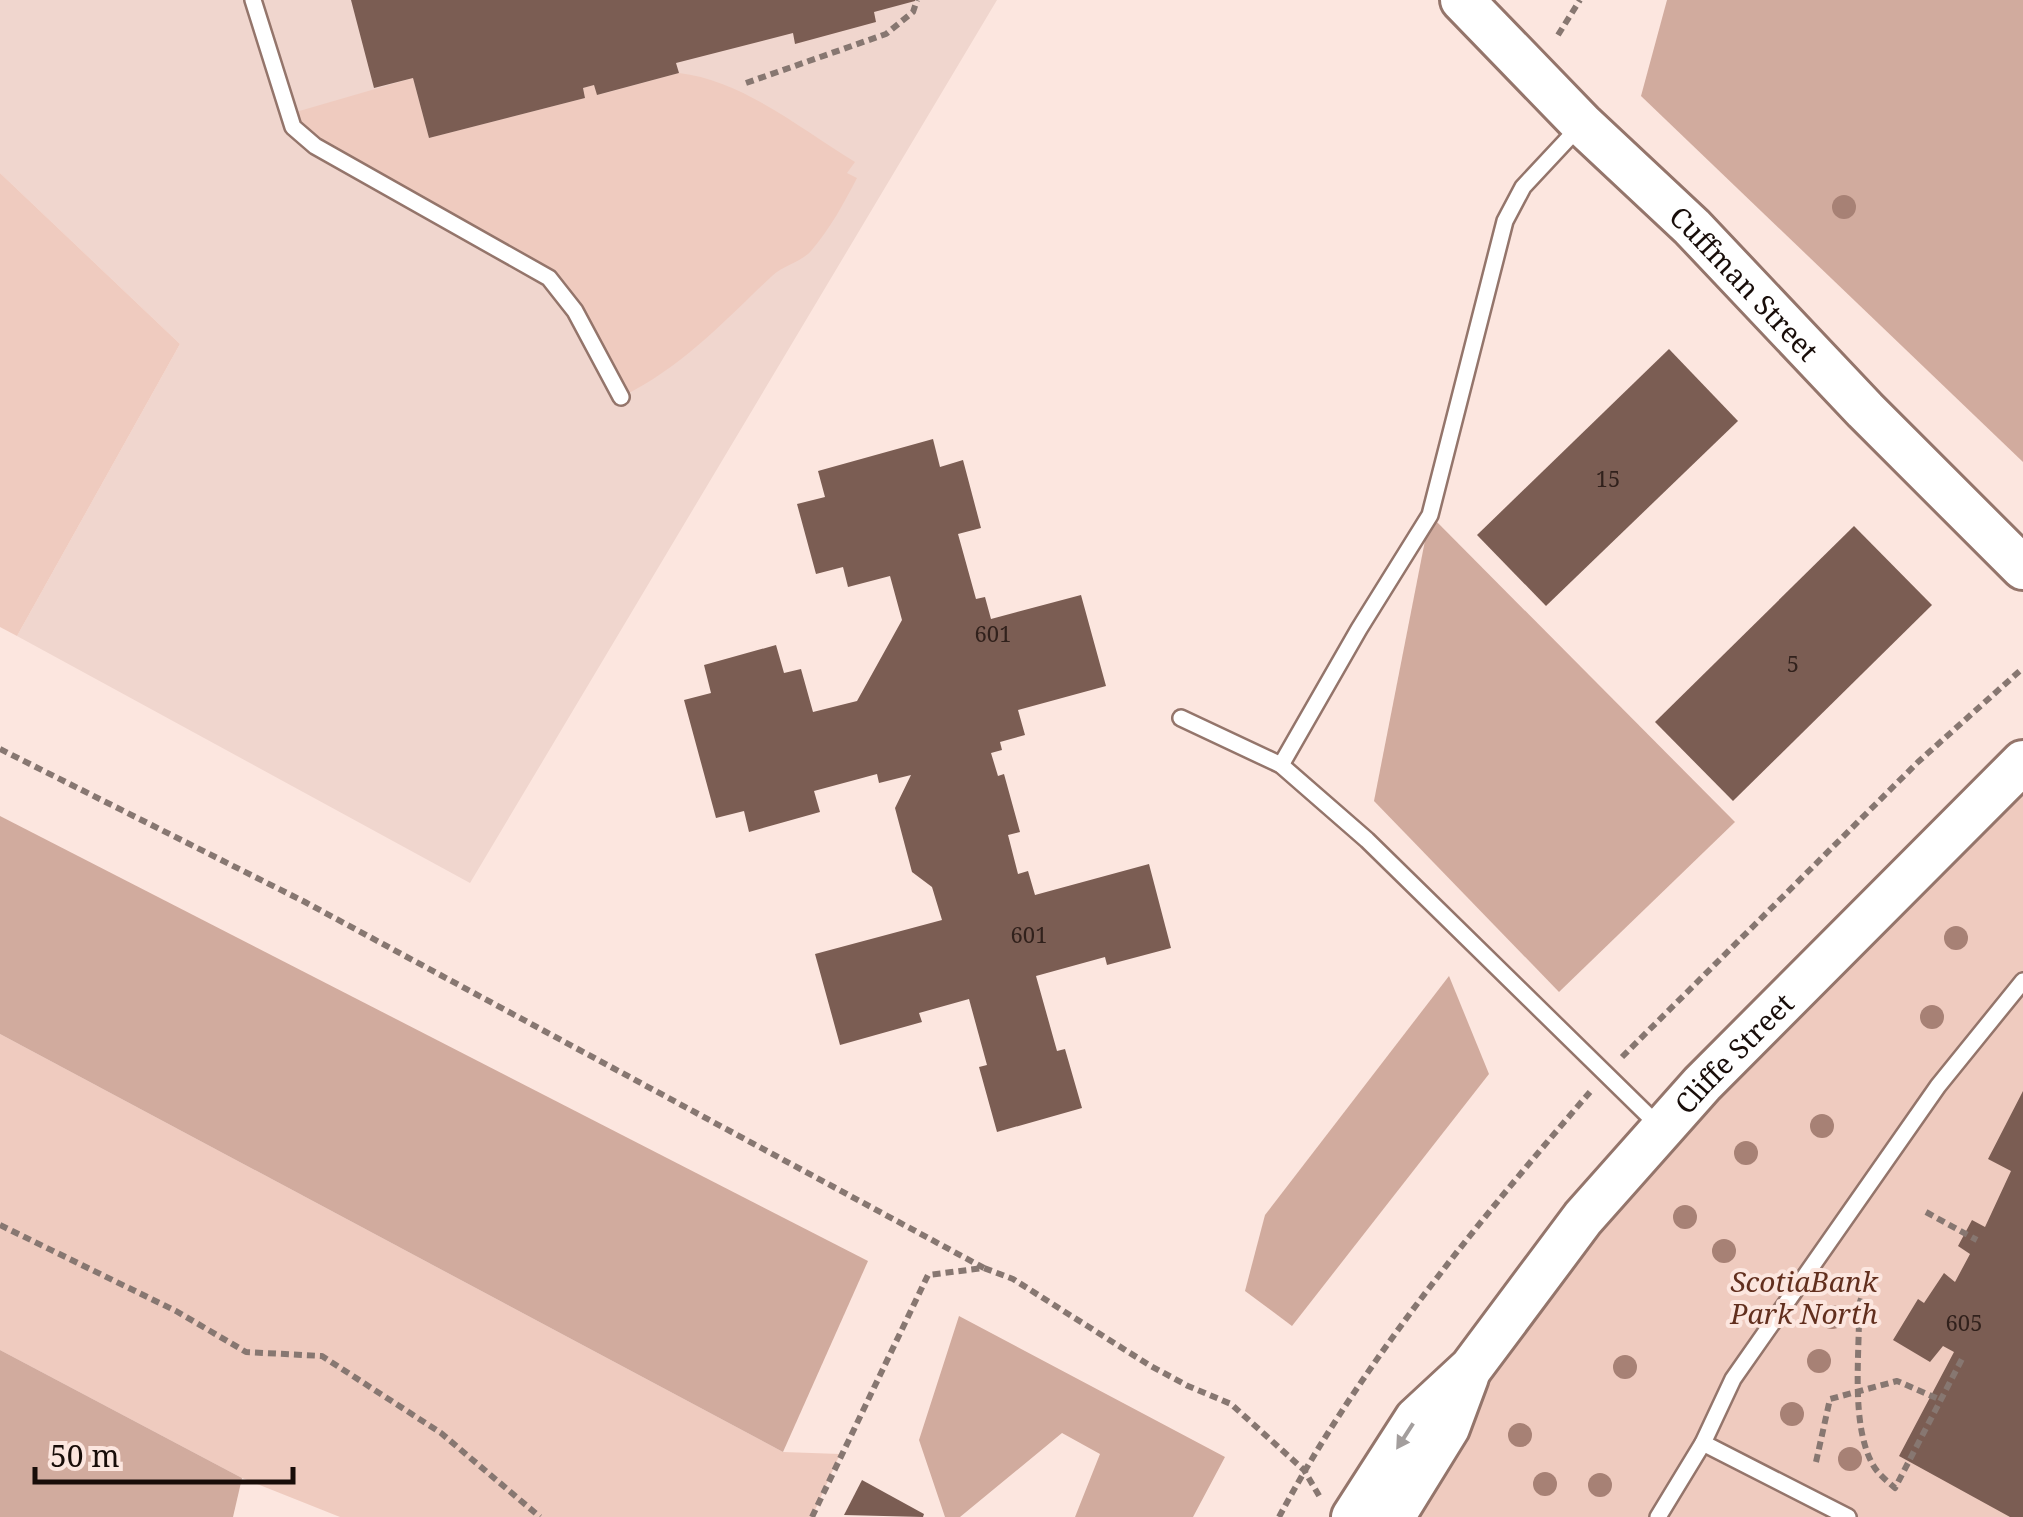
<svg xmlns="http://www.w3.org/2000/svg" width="2023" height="1517" viewBox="0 0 2023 1517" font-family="'Noto Serif',serif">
  <rect width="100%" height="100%" fill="#fce6df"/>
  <polygon fill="#f0d6ce" points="0,0 997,0 470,883 17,636 180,344 0,173"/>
  <g fill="#efcbbf">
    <path d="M679,73c63,7 122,56 176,89l-8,11 10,5c-13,25 -27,51 -46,73 -10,11 -27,14 -39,25 -49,46 -89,91 -151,121l-72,-119 -234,-132 -26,-32 124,-36 16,60 156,-40 -2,-10 11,-3 4,10z"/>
    <polygon points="0,173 180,344 17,636 0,627"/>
    <polygon points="2023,762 2023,1517 1393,1517 1471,1368"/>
    <polygon points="0,1034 783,1452 840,1454 812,1517 340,1517 242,1478 0,1350"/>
  </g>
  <g fill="#d1ab9e">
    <polygon points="1667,0 2023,0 2023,462 1641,96"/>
    <polygon points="1430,515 1735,822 1559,992 1374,801"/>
    <polygon points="0,816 868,1261 783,1452 0,1034"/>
    <polygon points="1449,976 1489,1074 1292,1326 1245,1291 1265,1215"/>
    <polygon points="959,1316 1225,1457 1193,1517 1075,1517 1100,1454 1062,1433 960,1517 945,1517 919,1440"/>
    <polygon points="0,1350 242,1478 233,1517 0,1517"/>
  </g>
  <g fill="#7b5d53">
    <polygon points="351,0 915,0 915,1 874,12 876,22 795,44 793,33 676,63 679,73 597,95 594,85 583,88 585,98 429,138 413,78 374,88"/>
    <polygon points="1669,349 1738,421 1546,606 1477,535"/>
    <polygon points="933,439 940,467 963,460 981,528 958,534 976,599 985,597 991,619 1081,595 1106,686 1018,710 1025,735 1000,742 1002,750 991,753 998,776 1004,774 1020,832 1008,835 1018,874 1028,871 1035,895 1149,864 1171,948 1107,965 1105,957 1036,976 1057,1051 1065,1049 1082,1108 997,1132 979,1067 987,1065 969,999 919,1013 922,1022 840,1045 815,954 942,920 932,887 912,872 895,808 911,775 879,783 877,774 814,791 820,812 749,832 744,811 716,818 684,700 711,693 704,665 776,645 784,673 801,669 813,712 857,701 902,620 890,576 848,587 843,567 816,574 797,504 825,497 818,471"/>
    <polygon points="1854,526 1932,605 1733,801 1655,722"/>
    <polygon points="2023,1091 2023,1517 2010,1517 1899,1456 1954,1352 1943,1346 1930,1362 1893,1340 1918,1299 1924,1303 1944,1273 1955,1282 1970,1254 1958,1246 1972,1220 1985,1227 2011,1171 1988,1159"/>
    <polygon points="862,1480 924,1514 923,1517 844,1515"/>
  </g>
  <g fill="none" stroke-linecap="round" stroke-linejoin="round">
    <g stroke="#94756b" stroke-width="20">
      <g id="lane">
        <polyline points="253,0 293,127 315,146 549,278 575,311 621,397"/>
        <polyline points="1181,718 1281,765 1367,840 1661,1128"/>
        <polyline points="1281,765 1359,629 1430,515 1505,221 1523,187 1579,127"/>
        <polyline points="1703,1443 1848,1517"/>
        <polyline points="1658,1517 1703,1443 1733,1379 1938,1086 2023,981"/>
      </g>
    </g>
    <g stroke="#94756b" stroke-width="48">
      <g id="secondary">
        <path id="s1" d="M1462,0l120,124 110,103 173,183 158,158"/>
        <path id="s2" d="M1353,1517l63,-98 55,-51 112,-150 119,-134 321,-322"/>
        <polyline points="1393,1517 1448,1428 1467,1377"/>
      </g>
    </g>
    <g stroke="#877771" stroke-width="6" stroke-dasharray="8 5" stroke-linecap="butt">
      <polyline points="1558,35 1580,0"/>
      <polyline points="746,83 886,34 913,12 917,0"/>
      <polyline points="0,749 305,902 984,1268"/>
      <polyline points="1622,1057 1918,762 2023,668"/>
      <polyline points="1926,1212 1977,1240"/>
      <polyline points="0,1225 176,1311 246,1352 322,1356 441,1433 540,1517"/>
      <path d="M1865,1286l-6,19c1,47 -9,119 14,160 5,9 14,16 22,23l68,-131"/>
      <polyline points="1816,1462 1830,1399 1897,1381 1941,1400"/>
      <polyline points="812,1517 928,1275 984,1268 1013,1279 1149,1365 1188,1386 1231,1404 1304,1470 1321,1499"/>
      <path d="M1279,1517c81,-152 199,-295 311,-425"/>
    </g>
    <use href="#lane" stroke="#fff" stroke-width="15"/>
    <use href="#secondary" stroke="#fff" stroke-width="42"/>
  </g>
  <g fill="#a78175">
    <circle cx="1844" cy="207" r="12"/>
    <circle cx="1956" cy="938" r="12"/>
    <circle cx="1932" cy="1017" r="12"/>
    <circle cx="1822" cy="1126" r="12"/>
    <circle cx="1746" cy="1153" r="12"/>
    <circle cx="1685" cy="1217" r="12"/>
    <circle cx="1724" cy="1251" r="12"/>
    <circle cx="1832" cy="1317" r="12"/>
    <circle cx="1819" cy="1361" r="12"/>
    <circle cx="1625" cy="1367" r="12"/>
    <circle cx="1792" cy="1414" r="12"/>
    <circle cx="1520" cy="1435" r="12"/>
    <circle cx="1850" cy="1459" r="12"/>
    <circle cx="1545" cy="1484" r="12"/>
    <circle cx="1600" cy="1485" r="12"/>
  </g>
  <defs><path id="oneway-solid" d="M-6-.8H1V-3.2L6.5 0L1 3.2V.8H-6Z" transform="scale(2.5)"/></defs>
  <use fill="#a39e9d" href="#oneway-solid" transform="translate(1405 1436) rotate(123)"/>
  <g text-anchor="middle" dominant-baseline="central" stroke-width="8" stroke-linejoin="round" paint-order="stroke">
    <g font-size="22" fill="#31211c">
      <text x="1608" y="478">15</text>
      <text x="993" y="633">601</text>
      <text x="1793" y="663">5</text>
      <text x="1029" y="934">601</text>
      <text x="1964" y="1322">605</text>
    </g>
    <g font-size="28" fill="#180d09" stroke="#fce6df">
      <text stroke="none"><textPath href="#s1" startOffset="400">Cuffman Street</textPath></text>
      <text stroke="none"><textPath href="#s2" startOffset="602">Cliffe Street</textPath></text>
    </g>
    <g font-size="28" font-style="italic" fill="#622f1e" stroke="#fce6df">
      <text x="1804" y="1281">ScotiaBank<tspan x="1804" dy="32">Park North</tspan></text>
    </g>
  </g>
  <path d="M35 1467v15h258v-15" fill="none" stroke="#180d09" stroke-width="5"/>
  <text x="50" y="1467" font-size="30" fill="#180d09" stroke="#fce6df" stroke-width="8" paint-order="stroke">50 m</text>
</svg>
